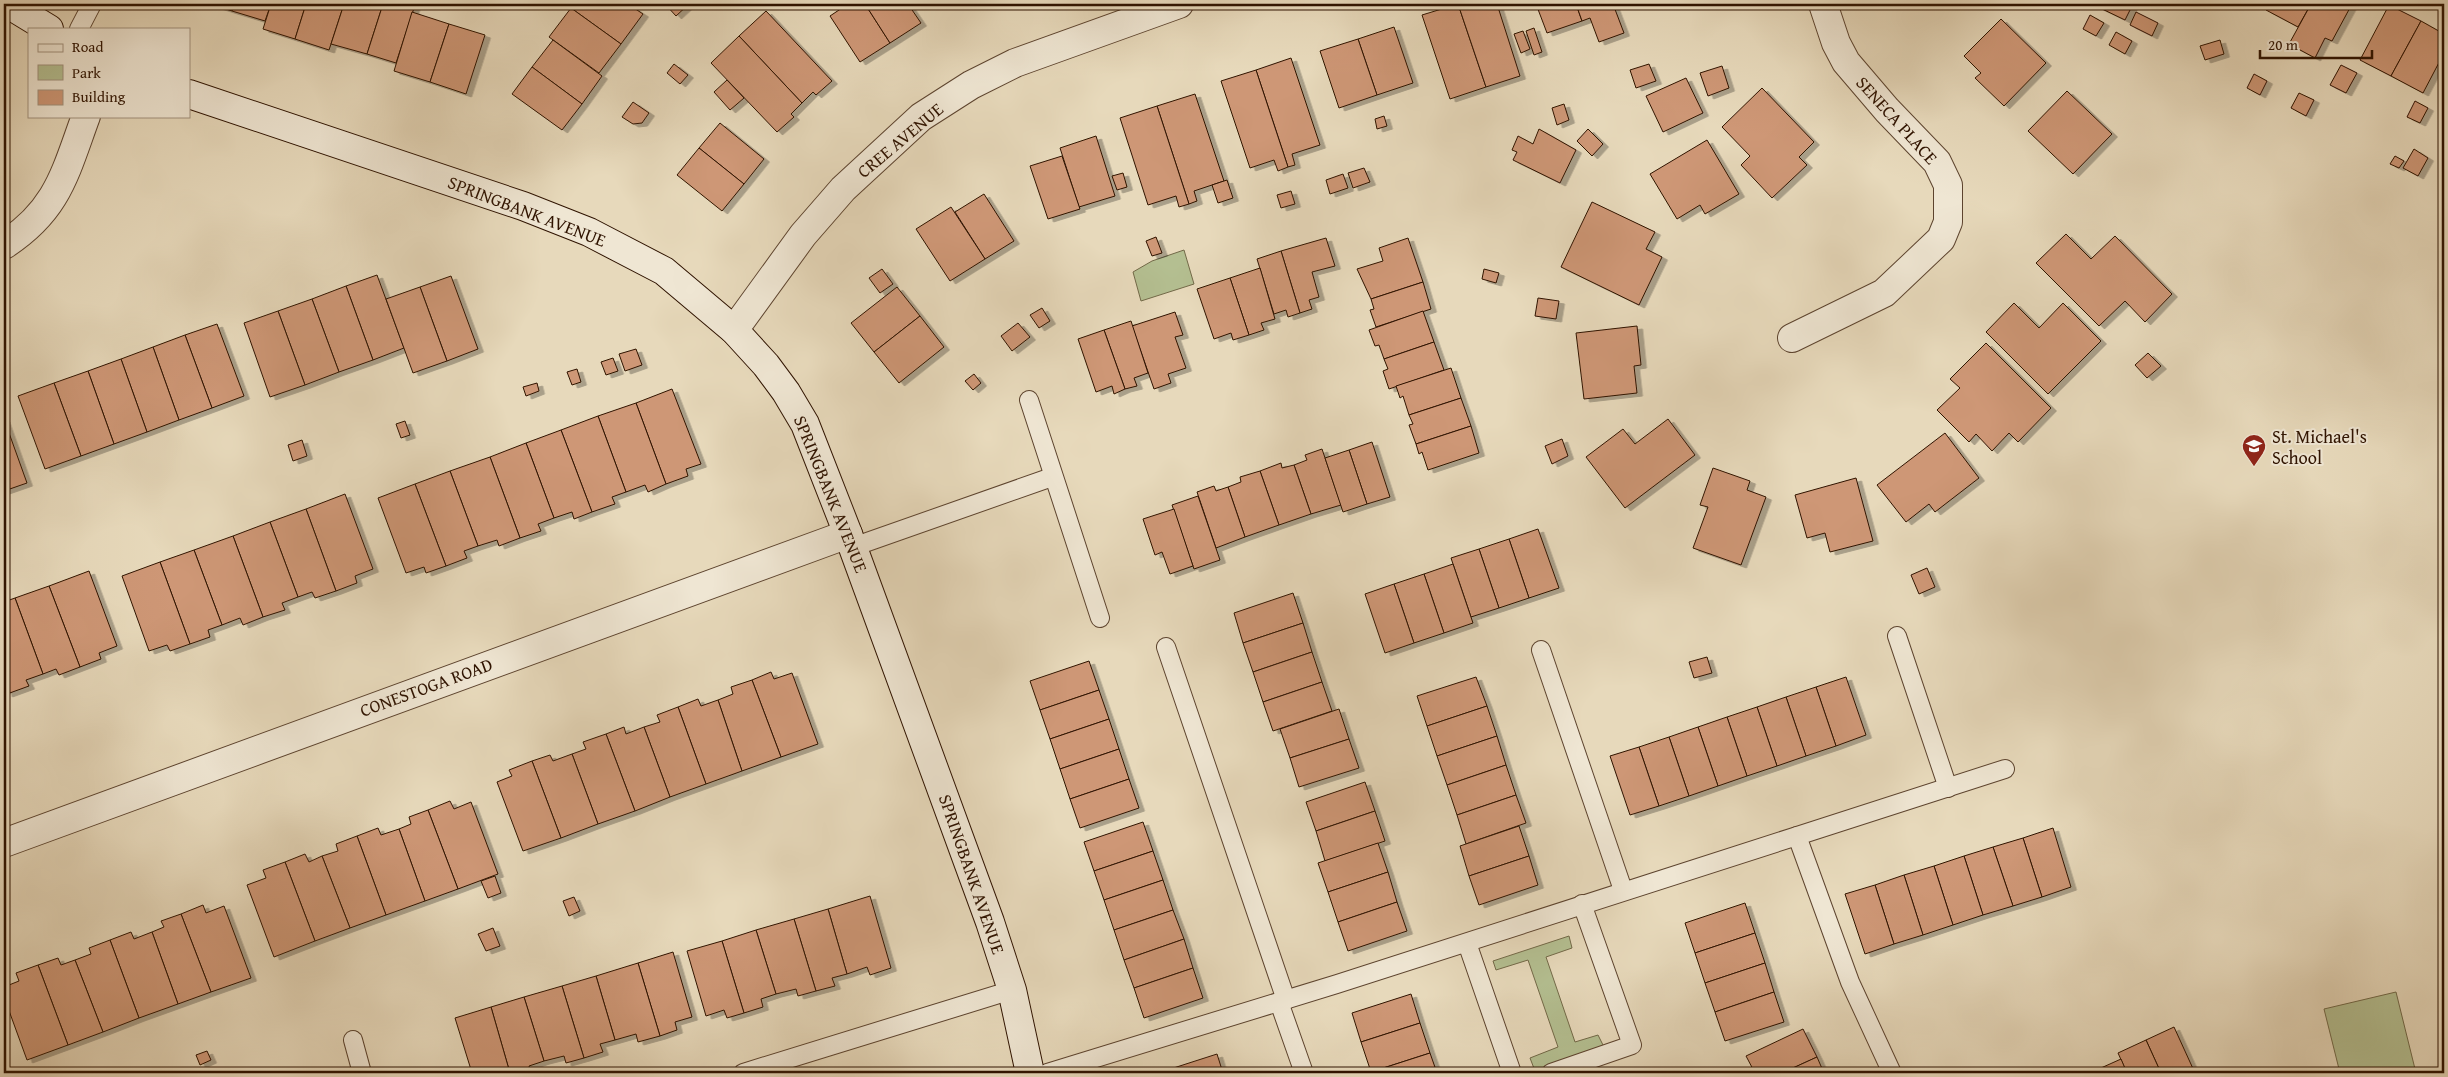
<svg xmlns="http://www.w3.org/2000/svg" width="2448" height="1077" viewBox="0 0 2448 1077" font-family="'Gentium Book Plus',serif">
  <defs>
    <filter id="shadow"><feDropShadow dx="5.5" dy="3" stdDeviation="0" flood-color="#0004"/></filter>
  </defs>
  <rect width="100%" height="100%" fill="#e7d9bb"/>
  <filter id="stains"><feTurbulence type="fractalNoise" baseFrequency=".004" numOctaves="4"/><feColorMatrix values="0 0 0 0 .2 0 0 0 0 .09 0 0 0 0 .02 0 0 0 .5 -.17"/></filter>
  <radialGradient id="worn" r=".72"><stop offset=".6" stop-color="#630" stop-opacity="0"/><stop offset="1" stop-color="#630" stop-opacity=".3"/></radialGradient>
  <g fill="#b4bf91" stroke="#726948">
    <polygon points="1184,250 1194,284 1141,301 1133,272 1152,261"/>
    <polygon points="1569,936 1572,948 1546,957 1575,1042 1598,1035 1604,1047 1535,1071 1530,1058 1558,1047 1528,960 1496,970 1493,961"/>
    <polygon points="2396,992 2416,1073 2340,1073 2324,1009"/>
  </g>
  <g fill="#ce9776" stroke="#2f1300" filter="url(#shadow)">
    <polygon points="210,4 234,4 232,11"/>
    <polygon points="234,4 271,4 265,21 232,11"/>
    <polygon points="271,4 306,4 295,39 263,29"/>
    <polygon points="306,4 344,4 329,50 295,39"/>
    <polygon points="344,4 383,4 367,54 331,44"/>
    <polygon points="383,4 415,5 396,63 367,54"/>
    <polygon points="574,4 628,4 643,14 621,44 571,8"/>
    <polygon points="665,4 689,4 676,16"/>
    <polygon points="848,4 865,4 890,43 860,62 830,16"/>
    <polygon points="865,4 908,4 921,23 890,43"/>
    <polygon points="1458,4 1486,87 1450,99 1422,15"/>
    <polygon points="1458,4 1497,4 1520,76 1486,87"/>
    <polygon points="1536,4 1576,4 1582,21 1547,33"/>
    <polygon points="1576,4 1613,4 1624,33 1599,42 1590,18 1582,21"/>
    <polygon points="2100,4 2133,4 2125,20 2098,7"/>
    <polygon points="2269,4 2311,4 2298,27 2266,10"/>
    <polygon points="2311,4 2352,4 2332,41 2325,38 2315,58 2289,44"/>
    <polygon points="2389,5 2421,21 2391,76 2360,60"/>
    <polygon points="571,8 621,44 599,73 549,37"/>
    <polygon points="766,11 832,81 816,95 813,92 802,103 739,36"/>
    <polygon points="412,12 449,24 430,82 394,71"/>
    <polygon points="2136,12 2158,23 2152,36 2130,25"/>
    <polygon points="2090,15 2104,23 2096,36 2083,29"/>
    <polygon points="2001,19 2046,63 2004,106 1975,78 1981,73 1964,56"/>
    <polygon points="2421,21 2444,34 2444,53 2423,93 2391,76"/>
    <polygon points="449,24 485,35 466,94 430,82"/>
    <polygon points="1394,27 1413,83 1377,95 1358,39"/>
    <polygon points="1534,28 1542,52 1534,55 1526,31"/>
    <polygon points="1523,31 1530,49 1521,53 1514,34"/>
    <polygon points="2116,32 2132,41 2125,54 2109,45"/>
    <polygon points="739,36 802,103 791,114 794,117 777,132 711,63"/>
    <polygon points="1358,39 1377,95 1339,108 1320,51"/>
    <polygon points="553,40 602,76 582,104 532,67"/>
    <polygon points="2220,40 2224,54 2205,60 2200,46"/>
    <polygon points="1291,58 1320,145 1292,154 1295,165 1288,167 1256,70"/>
    <polygon points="674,64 688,75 680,84 667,73"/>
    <polygon points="1649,64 1656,81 1636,88 1630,70"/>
    <polygon points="2341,65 2357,73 2346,93 2330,85"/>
    <polygon points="1722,66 1729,88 1708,96 1700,73"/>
    <polygon points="532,67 582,104 562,130 512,94"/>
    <polygon points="1256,70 1288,167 1278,171 1274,160 1250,168 1221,81"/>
    <polygon points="2254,74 2267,81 2260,95 2247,88"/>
    <polygon points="1686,78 1703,113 1663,132 1646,96"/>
    <polygon points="727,80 744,98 730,110 714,92"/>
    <polygon points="1762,88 1814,142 1799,157 1807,165 1772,198 1741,165 1750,156 1722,127"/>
    <polygon points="2067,91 2112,134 2073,174 2028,131"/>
    <polygon points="2299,93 2314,100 2306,116 2291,108"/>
    <polygon points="1195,94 1224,181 1194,191 1197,201 1189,204 1157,106"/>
    <polygon points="2415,101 2428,108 2420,123 2407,117"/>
    <polygon points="633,102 649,113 642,123 633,124 622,117"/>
    <polygon points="1564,104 1569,120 1557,125 1552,108"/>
    <polygon points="1157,106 1189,204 1179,207 1176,196 1148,205 1120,118"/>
    <polygon points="1384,116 1387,126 1377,129 1375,119"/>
    <polygon points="720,123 764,159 744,184 699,148"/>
    <polygon points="1539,129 1576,150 1560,183 1513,160 1517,152 1512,150 1518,136 1533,144"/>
    <polygon points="1588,129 1603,144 1592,156 1577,141"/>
    <polygon points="1096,136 1115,196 1079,207 1060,148"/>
    <polygon points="1707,140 1739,194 1705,214 1700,205 1677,219 1650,174"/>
    <polygon points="699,148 744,184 722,211 677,175"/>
    <polygon points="2414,149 2428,158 2418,176 2403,168"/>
    <polygon points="1062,156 1080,209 1048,219 1030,166"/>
    <polygon points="2395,156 2404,161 2399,168 2390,164"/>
    <polygon points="1364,168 1370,182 1353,188 1348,173"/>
    <polygon points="1123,173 1127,187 1117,190 1112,176"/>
    <polygon points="1343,174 1348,188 1330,194 1326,180"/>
    <polygon points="1227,180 1233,198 1218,203 1212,185"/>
    <polygon points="1291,191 1295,204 1281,208 1277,195"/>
    <polygon points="984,194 1014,241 985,259 955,212"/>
    <polygon points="1592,202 1655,232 1646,249 1662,257 1639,305 1561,267"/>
    <polygon points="951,207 985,259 950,281 916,229"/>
    <polygon points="2066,234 2091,259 2115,236 2172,294 2145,322 2125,301 2099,326 2036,263"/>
    <polygon points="1156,237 1162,253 1152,256 1146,241"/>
    <polygon points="1326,238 1335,266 1312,272 1319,297 1309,300 1312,309 1300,313 1281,251"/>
    <polygon points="1408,238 1423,282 1371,299 1357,269 1383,261 1379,248"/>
    <polygon points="1281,251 1300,313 1288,317 1286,310 1274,314 1257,259"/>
    <polygon points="1260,268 1275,319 1261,323 1264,330 1249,335 1230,278"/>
    <polygon points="882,269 893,284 880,293 869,278"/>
    <polygon points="1484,269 1499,273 1496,283 1482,279"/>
    <polygon points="377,275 404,348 373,360 346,286"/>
    <polygon points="451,276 478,349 447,361 420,287"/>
    <polygon points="1230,278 1249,335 1233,340 1231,333 1214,339 1197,289"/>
    <polygon points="1423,282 1431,309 1376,327 1370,310 1374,309 1371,299"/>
    <polygon points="346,286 373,360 339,372 312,299"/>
    <polygon points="420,287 447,361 413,373 386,299"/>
    <polygon points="897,287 920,316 874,352 851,323"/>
    <polygon points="1538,298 1559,301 1556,319 1535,316"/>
    <polygon points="312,299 339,372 305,385 278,311"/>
    <polygon points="2014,303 2039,328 2063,303 2101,341 2048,394 1986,332"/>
    <polygon points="1042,308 1050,321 1039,328 1030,315"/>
    <polygon points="278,311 305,385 270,397 244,323"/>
    <polygon points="1423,311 1434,342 1384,359 1379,345 1375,346 1369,330"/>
    <polygon points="1175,312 1183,335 1175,337 1186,368 1168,374 1171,383 1154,389 1132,326"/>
    <polygon points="920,316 944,347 899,383 874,352"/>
    <polygon points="1131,321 1148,373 1134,378 1137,386 1125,389 1104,330"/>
    <polygon points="1018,323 1030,337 1012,351 1001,336"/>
    <polygon points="217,324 244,396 212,408 185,335"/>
    <polygon points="1637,326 1641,365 1634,366 1637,393 1584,399 1576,333"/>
    <polygon points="1104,330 1125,389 1114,394 1112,386 1096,392 1078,339"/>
    <polygon points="185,335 212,408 179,420 153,347"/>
    <polygon points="1434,342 1444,370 1389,389 1383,371 1388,369 1384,359"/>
    <polygon points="1986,343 2051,408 2018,442 2009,433 1992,451 1976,434 1969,442 1937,410 1960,388 1950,379"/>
    <polygon points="153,347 179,420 147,432 121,359"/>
    <polygon points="636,349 642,365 625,371 619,354"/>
    <polygon points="2148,353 2161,366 2147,378 2135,365"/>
    <polygon points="613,358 618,371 606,375 601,362"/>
    <polygon points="121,359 147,432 114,444 88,371"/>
    <polygon points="1451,368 1461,398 1409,415 1403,396 1400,398 1396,386"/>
    <polygon points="577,369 581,382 572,385 567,372"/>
    <polygon points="88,371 114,444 81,456 54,383"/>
    <polygon points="974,374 981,383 973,390 965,381"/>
    <polygon points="54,383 81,456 45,469 18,396"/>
    <polygon points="537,383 539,391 526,396 523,387"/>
    <polygon points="672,389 701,464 686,469 688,476 666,484 636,403"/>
    <polygon points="1461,398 1471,426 1416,444 1409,425 1413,424 1409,415"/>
    <polygon points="636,403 666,484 648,492 645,485 626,492 598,416"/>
    <polygon points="598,416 626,492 612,497 615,504 592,512 561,430"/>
    <polygon points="4,419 27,483 4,491"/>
    <polygon points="1668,419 1695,455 1625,508 1586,457 1623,429 1635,444"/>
    <polygon points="405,421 410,435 401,438 396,424"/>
    <polygon points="1471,426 1479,453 1428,470 1422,452 1419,454 1416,444"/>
    <polygon points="561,430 592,512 574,519 572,512 554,518 526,443"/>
    <polygon points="1945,433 1979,478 1935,512 1929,504 1906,522 1877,485"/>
    <polygon points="1562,439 1568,456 1552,464 1545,446"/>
    <polygon points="302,440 307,456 293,461 288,445"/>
    <polygon points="1372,442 1390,497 1367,504 1349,450"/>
    <polygon points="526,443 554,518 538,524 541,531 520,538 490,457"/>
    <polygon points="1322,449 1341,505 1311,514 1294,465 1307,460 1305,455"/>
    <polygon points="1349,450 1367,504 1343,512 1325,458"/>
    <polygon points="490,457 520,538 499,546 497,540 478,546 450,471"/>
    <polygon points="1281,463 1282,468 1294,465 1311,514 1279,525 1260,471"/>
    <polygon points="1713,468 1750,481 1747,490 1766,497 1741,565 1693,548 1708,507 1700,505"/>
    <polygon points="450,471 478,546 464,551 467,558 446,566 415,484"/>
    <polygon points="1260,471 1279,525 1245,537 1228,487 1241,482 1240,477"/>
    <polygon points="1856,478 1873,541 1830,552 1825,533 1807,538 1795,495"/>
    <polygon points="415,484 446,566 426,573 424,567 406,573 378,498"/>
    <polygon points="1214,486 1216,491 1228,487 1245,537 1216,548 1197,492"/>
    <polygon points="345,494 373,569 355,576 357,583 336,591 306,509"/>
    <polygon points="1198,496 1220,560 1194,569 1172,505"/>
    <polygon points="306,509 336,591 315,598 312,592 298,597 270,522"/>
    <polygon points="1174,509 1193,566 1170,574 1162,552 1155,555 1143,519"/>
    <polygon points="270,522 298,597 282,603 285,610 263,617 233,536"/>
    <polygon points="1538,529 1559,588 1529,598 1509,539"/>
    <polygon points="233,536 263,617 243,625 240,618 222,625 194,550"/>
    <polygon points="1509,539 1529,598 1499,608 1479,549"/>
    <polygon points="1479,549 1499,608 1471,617 1451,558"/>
    <polygon points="194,550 222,625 208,630 210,637 190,644 160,562"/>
    <polygon points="160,562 190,644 170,651 167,645 149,651 122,576"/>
    <polygon points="1453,564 1473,623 1444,633 1424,574"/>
    <polygon points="1927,568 1935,587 1919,594 1911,575"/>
    <polygon points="89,571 117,646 99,653 101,659 80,667 49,586"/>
    <polygon points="1424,574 1444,633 1414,643 1394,584"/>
    <polygon points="1394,584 1414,643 1385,653 1365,594"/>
    <polygon points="49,586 80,667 59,675 56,669 43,674 15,598"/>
    <polygon points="1293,593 1303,623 1243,643 1234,613"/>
    <polygon points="15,598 43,674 26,680 29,686 7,694 4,685 4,602"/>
    <polygon points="1303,623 1312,652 1253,672 1243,643"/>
    <polygon points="1312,652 1322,682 1263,702 1253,672"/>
    <polygon points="1707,657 1712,673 1694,678 1689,662"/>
    <polygon points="1089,661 1099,690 1040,710 1030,681"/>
    <polygon points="771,672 774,679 792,673 818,744 781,757 752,680"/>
    <polygon points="1476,677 1487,706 1427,726 1417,696"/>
    <polygon points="1846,677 1866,735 1836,746 1816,687"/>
    <polygon points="752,680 781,757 742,771 718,700 733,694 731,687"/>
    <polygon points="1322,682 1332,711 1273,731 1263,702"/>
    <polygon points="1816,687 1836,746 1806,756 1786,697"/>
    <polygon points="1099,690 1109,719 1050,739 1040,710"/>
    <polygon points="1786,697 1806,756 1777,766 1757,707"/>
    <polygon points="698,699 701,706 718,700 742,771 706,784 678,707"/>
    <polygon points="1487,706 1497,736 1437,756 1427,726"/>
    <polygon points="678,707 706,784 670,797 644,727 660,722 657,715"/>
    <polygon points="1757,707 1777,766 1747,776 1727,717"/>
    <polygon points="1339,709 1349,739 1290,758 1280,729"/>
    <polygon points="1727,717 1747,776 1718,786 1698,727"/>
    <polygon points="1109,719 1119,749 1060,769 1050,739"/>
    <polygon points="624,727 626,734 644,727 670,797 635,811 606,734"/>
    <polygon points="1698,727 1718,786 1689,796 1669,737"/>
    <polygon points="606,734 635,811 598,824 572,754 586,749 583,742"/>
    <polygon points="1497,736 1506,765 1447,785 1437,756"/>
    <polygon points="1669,737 1689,796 1659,806 1639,747"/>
    <polygon points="1349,739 1359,768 1299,787 1290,758"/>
    <polygon points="1639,747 1659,806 1630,815 1610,756"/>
    <polygon points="1119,749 1129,779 1070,799 1060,769"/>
    <polygon points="572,754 598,824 561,838 532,761 550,755 553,761"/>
    <polygon points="532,761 561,838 523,851 497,782 512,776 509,770"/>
    <polygon points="1506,765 1516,795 1457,815 1447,785"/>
    <polygon points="1129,779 1139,808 1080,828 1070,799"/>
    <polygon points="1365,782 1375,811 1316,831 1306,802"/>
    <polygon points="1516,795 1526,823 1466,844 1457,815"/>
    <polygon points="450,801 454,809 471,802 498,874 458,889 428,810"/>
    <polygon points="428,810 458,889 425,901 399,829 411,824 409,817"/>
    <polygon points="1375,811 1385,841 1325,861 1316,831"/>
    <polygon points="1143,822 1153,851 1094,871 1084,842"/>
    <polygon points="1519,826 1529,856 1469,876 1460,846"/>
    <polygon points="378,828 381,835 399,829 425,901 386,915 357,836"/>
    <polygon points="2053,828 2071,887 2042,897 2023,838"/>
    <polygon points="357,836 386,915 350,928 322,856 338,851 336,844"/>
    <polygon points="2023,838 2042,897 2013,906 1993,847"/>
    <polygon points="1378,843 1388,872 1328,892 1318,863"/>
    <polygon points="1993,847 2013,906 1983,915 1964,856"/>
    <polygon points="1153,851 1163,880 1104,900 1094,871"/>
    <polygon points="305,854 309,862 322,856 350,928 315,941 285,862"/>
    <polygon points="1529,856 1538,885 1479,905 1469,876"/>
    <polygon points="1964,856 1983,915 1953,925 1934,866"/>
    <polygon points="285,862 315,941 274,957 247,885 266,878 263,870"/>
    <polygon points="1934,866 1953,925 1923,935 1904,875"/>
    <polygon points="1388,872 1397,902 1338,922 1328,892"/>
    <polygon points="1904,875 1923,935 1894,944 1875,885"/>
    <polygon points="495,876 501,893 488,898 481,881"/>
    <polygon points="1163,880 1173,910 1114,930 1104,900"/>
    <polygon points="1875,885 1894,944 1865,954 1845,894"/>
    <polygon points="870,896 891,968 870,975 867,967 847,974 828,909"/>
    <polygon points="574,897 580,911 569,916 563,901"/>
    <polygon points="1397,902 1407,931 1348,951 1338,922"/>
    <polygon points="1745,903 1755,933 1695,953 1685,923"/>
    <polygon points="203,905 206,913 224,906 251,978 211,992 181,914"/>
    <polygon points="828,909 847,974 832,978 835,986 816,991 794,919"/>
    <polygon points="1173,910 1184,939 1124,960 1114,930"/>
    <polygon points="181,914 211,992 178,1004 152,932 164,927 161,921"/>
    <polygon points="794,919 816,991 798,996 796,989 776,994 756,930"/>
    <polygon points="493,928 500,946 486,951 478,934"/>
    <polygon points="756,930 776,994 761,999 763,1007 744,1013 722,941"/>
    <polygon points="131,932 134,939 152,932 178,1004 139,1018 110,940"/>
    <polygon points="1755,933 1765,963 1705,983 1695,953"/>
    <polygon points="1184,939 1193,968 1134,988 1124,960"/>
    <polygon points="110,940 139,1018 103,1032 75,960 91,954 89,948"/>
    <polygon points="722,941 744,1013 727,1018 724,1010 706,1016 687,951"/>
    <polygon points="673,952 692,1017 675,1022 677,1030 660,1036 638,963"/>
    <polygon points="58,958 61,965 75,960 103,1032 68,1045 38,965"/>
    <polygon points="638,963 660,1036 638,1042 636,1034 615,1040 596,976"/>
    <polygon points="1765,963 1774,992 1715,1012 1705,983"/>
    <polygon points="38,965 68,1045 27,1060 4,997 4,987 19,981 16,973"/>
    <polygon points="1193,968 1203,998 1144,1018 1134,988"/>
    <polygon points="596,976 615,1040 600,1044 603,1052 584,1058 562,986"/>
    <polygon points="562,986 584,1058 566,1063 564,1056 544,1061 524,997"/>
    <polygon points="1774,992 1784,1022 1725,1041 1715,1012"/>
    <polygon points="1411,994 1420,1023 1361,1042 1352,1013"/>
    <polygon points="524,997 544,1061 529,1066 531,1073 510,1073 491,1007"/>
    <polygon points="491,1007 510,1073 472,1073 455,1018"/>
    <polygon points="1420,1023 1430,1053 1371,1072 1361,1042"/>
    <polygon points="2174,1027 2195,1073 2161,1073 2146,1040"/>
    <polygon points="1803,1029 1817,1057 1782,1073 1755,1073 1746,1056"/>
    <polygon points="2146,1040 2161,1073 2127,1073 2118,1053"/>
    <polygon points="207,1051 211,1060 200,1065 196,1055"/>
    <polygon points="1430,1053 1437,1073 1371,1073 1371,1072"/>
    <polygon points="1217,1054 1223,1073 1158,1073"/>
    <polygon points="1817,1057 1824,1073 1782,1073"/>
    <polygon points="2121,1059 2127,1073 2092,1073 2092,1072"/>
  </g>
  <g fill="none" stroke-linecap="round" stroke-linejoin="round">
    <g stroke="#5d442f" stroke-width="20">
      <g id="lane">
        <polyline points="79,29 92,4"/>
        <polyline points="1029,400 1100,618"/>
        <polyline points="853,547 1052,477"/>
        <polyline points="1897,636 1948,788"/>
        <polyline points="1166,647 1286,1000"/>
        <polyline points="1541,650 1623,890"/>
        <polyline points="1797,836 2005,769"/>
        <polyline points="1467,943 1512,1073"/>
        <polyline points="1279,1002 1304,1073"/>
        <polyline points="353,1040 362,1073"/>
        <polyline points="743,1073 1012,990"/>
        <polyline points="1047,1073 1337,984 1797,836 1850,982 1892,1073"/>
        <polyline points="1551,1073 1632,1045 1582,904"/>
      </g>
    </g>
    <g stroke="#5d442f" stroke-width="30">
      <g id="street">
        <path d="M4,245c54,-35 61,-72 82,-129"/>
        <polyline points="734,330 803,235 830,204 843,189 921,117 971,85 1015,63 1179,4"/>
        <polyline points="1792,338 1884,293 1941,239 1948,222 1948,185 1937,162 1887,110 1846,62 1836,43 1823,4"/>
        <polyline points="4,843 848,534"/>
      </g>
    </g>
    <g stroke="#2f1300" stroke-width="30">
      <g id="secondary">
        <polyline points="8,4 49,29"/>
        <polyline points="189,94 523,206 589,232 664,271 734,330 766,365 786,392 805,424 848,534 990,922 1012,990 1030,1073"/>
      </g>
    </g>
    <use href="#lane" stroke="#efe6d3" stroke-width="18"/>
    <use href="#street" stroke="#efe6d3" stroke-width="28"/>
    <use href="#secondary" stroke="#efe6d3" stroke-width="28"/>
  </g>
  <defs>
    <g id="school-pin" transform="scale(1.25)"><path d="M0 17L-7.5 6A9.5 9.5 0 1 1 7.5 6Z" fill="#8f2418" stroke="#efe6d3"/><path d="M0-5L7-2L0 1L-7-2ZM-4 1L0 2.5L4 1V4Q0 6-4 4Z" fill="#fff"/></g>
  </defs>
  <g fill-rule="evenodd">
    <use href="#school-pin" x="2254" y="446"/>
  </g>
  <g text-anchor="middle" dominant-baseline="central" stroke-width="4" stroke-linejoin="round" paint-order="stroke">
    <g font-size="18" fill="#2f1300" stroke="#efe6d3">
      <text transform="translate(1897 120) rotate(48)">SENECA PLACE</text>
      <text transform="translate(900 140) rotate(-40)">CREE AVENUE</text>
      <text transform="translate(527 211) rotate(21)">SPRINGBANK AVENUE</text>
      <text transform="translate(831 494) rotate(68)">SPRINGBANK AVENUE</text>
      <text transform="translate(426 687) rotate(-20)">CONESTOGA ROAD</text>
      <text transform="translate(972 874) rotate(71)">SPRINGBANK AVENUE</text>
    </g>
    <g font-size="18" fill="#2f1300" stroke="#efe6d3" text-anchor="start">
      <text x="2272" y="436">St. Michael's<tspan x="2272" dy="21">School</tspan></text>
    </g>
  </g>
  <rect width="2448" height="1077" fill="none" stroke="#e7d9bb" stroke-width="20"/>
  <rect x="5" y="5" width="2438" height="1067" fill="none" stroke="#2f1300" stroke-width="2.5"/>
  <rect x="10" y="10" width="2428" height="1057" fill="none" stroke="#2f1300"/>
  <rect x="28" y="28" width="162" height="90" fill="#efe6d3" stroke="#a2927f"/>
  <rect x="38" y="44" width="25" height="8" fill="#efe6d3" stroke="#a2927f"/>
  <text x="72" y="52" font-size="15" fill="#2f1300">Road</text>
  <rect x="38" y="65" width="25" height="15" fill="#b4bf91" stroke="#a2927f"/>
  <text x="72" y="78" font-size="15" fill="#2f1300">Park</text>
  <rect x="38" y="90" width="25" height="15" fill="#ce9776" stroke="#a2927f"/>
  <text x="72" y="102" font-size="15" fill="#2f1300">Building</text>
  <path d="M2260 50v8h112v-8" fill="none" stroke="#2f1300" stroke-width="2.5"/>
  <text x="2268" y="50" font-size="15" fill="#2f1300" stroke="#efe6d3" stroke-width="4" paint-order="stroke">20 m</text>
  <rect width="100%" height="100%" filter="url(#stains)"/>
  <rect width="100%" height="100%" fill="url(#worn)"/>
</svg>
